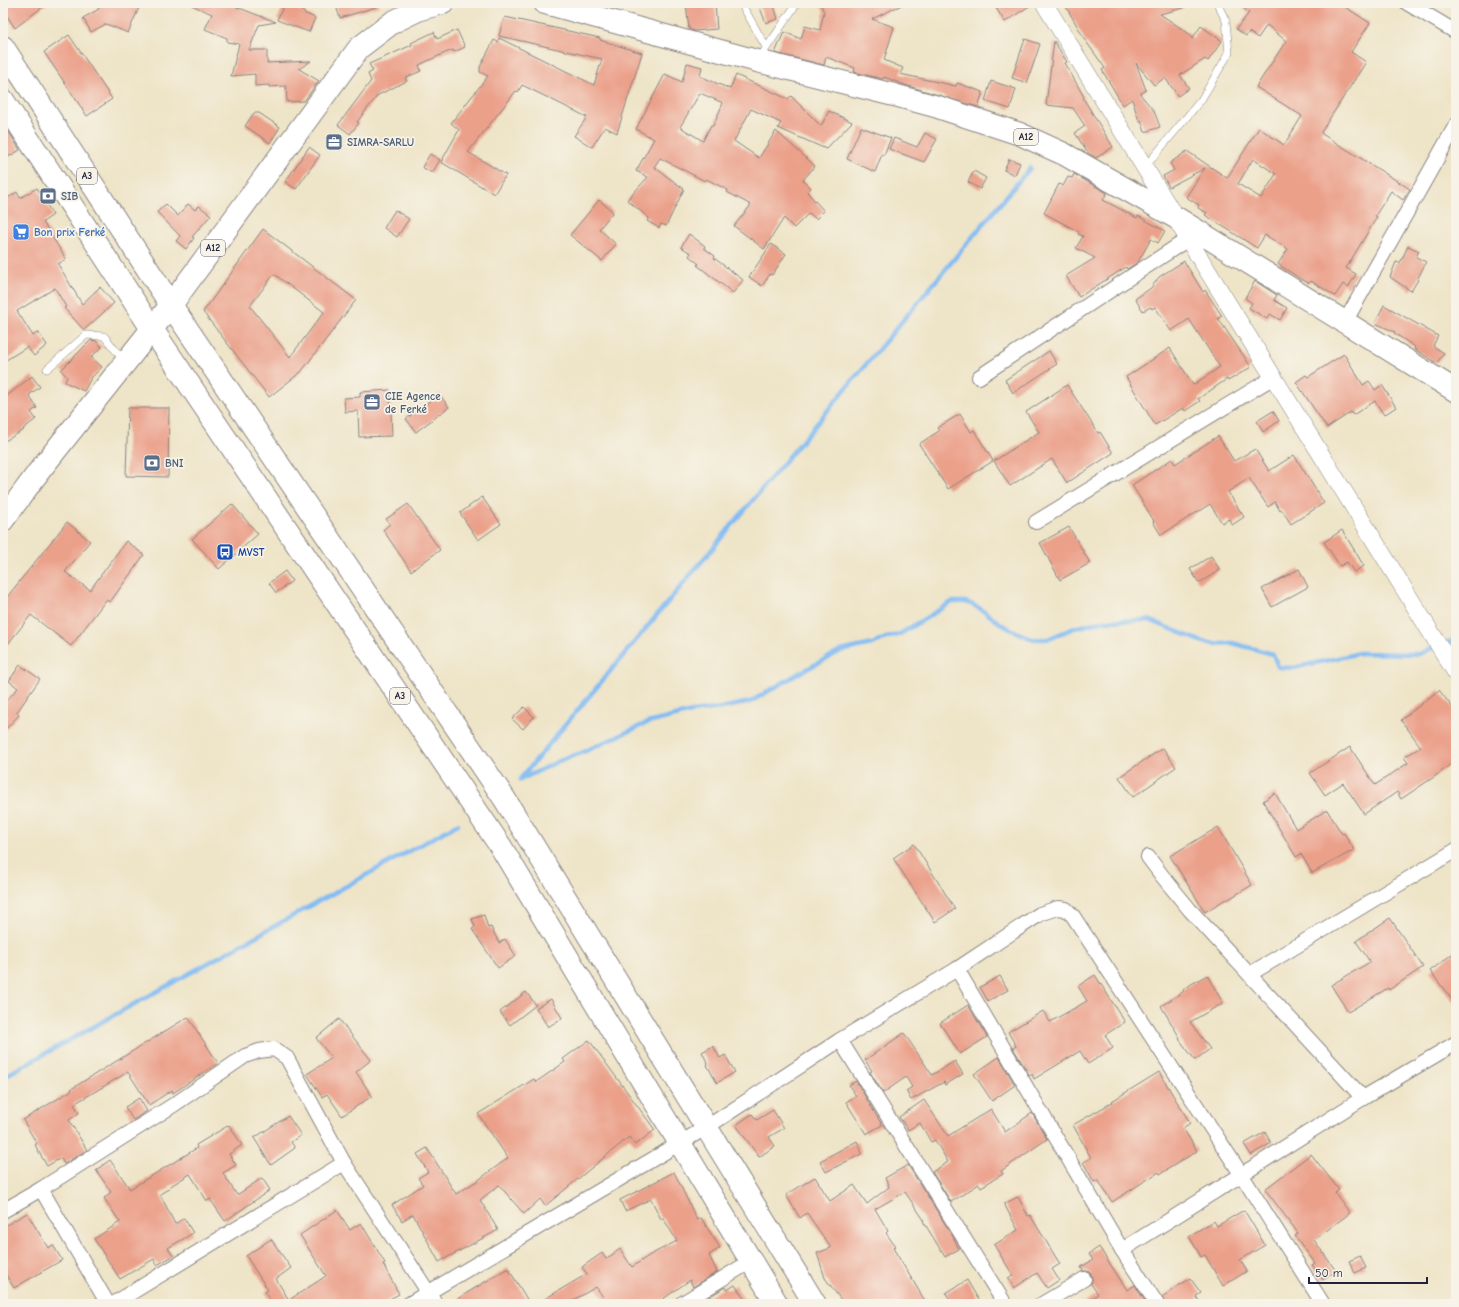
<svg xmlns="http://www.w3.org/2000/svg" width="1459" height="1307" viewBox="0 0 1459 1307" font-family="'Comic Neue',sans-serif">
  <rect width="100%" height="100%" fill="#f7f3e8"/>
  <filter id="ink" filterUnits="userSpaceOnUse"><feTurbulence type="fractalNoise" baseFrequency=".025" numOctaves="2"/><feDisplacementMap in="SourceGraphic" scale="8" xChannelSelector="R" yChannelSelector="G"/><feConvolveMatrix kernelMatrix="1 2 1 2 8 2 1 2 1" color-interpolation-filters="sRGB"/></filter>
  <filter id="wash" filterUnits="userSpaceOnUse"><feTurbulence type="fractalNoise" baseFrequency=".012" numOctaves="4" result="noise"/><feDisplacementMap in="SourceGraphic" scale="16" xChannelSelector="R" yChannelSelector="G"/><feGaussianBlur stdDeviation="0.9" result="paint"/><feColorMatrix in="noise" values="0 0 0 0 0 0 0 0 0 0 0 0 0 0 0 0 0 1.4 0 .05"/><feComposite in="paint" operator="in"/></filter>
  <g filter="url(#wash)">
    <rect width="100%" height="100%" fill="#eee4c7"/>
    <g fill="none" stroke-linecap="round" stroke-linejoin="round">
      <g stroke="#82bcf3" stroke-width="4.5">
        <polyline points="1443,644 1456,639"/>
        <polyline points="521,778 1030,168"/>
        <polyline points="520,780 565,758 579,754 647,723 692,712 721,708 750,702 801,672 841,651 872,644 886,638 900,634 952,602 966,602 979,608 1004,626 1032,639 1047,639 1074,628 1104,621 1149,620 1203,642 1217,644 1232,643 1273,654 1278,667 1293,668 1360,653 1418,654 1436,647"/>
        <polyline points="3,1077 458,824"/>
      </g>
    </g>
    <g id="blocks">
      <g fill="#eba08a" fill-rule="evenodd">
        <polygon points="3,3 48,3 15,28 3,10"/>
        <polygon points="95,3 141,3 128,33 106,24 91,32 83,18 99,9"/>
        <polygon points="187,3 226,3 276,22 259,25 249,50 267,50 267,63 311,61 299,69 319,81 318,82 304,101 287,102 286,86 269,87 269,85 255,86 255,74 231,76 239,44 227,42 227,38 205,29 212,14"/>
        <polygon points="285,3 304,12 304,13 315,18 309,32 277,20"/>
        <polygon points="335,3 378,3 379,6 340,18"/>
        <polygon points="686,3 715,3 717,29 694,31 689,29"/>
        <polygon points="758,3 773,3 778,19 766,23"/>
        <polygon points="820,3 906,3 872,19 894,27 884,60 903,68 900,74 956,86 957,83 983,92 978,107 905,85 884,77 883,79 854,72 855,68 826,57 824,65 775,53 784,32 801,39 805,26 820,30 824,12"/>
        <polygon points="1004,3 1034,3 1005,22 996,8"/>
        <polygon points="1064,3 1183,3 1184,8 1160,14 1191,35 1192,39 1201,26 1222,41 1208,61 1205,59 1180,75 1189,88 1178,96 1165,78 1154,85 1136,63 1146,90 1140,94 1154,111 1160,127 1145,132 1141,120 1139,121 1132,99 1123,105 1102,70 1105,68 1085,40"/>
        <path d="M1237,3h102l31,20 -19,29 15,10 -45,70 1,2 88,55 -7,11 -12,-9 -16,25 2,1 -31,51 10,6 -8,14 -5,-4 -8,12 -24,-15 -2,2 -10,-5 -21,-14 10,-15 -23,-14 -8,13 -52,-33 2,-2 -9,-5 1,-3 -13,-8 19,-29 -36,19 -6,-11 11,-6 -4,-7 17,-12 40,27 32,-50 25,17 18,-29 -46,-29 30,-46 -19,-16 -9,13 -9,-6 -3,4 -10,-7 13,-16zM1253,159l23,15 -15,24 -23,-14z"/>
        <polygon points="505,17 600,38 600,40 642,53 617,133 605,127 592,147 574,136 587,117 522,85 518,92 516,91 468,152 506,175 494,194 441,162 459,130 451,123 488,76 480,72 480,67 494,40 498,42 499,38 594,85 602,59 499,36 502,24"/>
        <polygon points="457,30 465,47 454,52 453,50 445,53 419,65 421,71 405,78 407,81 378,95 357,122 359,123 350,134 338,125 371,81 368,74 373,71 369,64 412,45 411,43 434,32 437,39"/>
        <polygon points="69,35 112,99 87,116 44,52"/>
        <polygon points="1025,39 1040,44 1027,83 1012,78"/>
        <polygon points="1054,41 1067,62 1065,63 1084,97 1083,98 1113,147 1096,158 1087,152 1075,133 1085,126 1073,108 1046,105"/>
        <path d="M687,63l15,4 -2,9 30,13 6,-14 52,24 3,-3 30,30 8,-15 23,11 -26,27 -48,-21 3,-5 -30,-14 -17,32 25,17 17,-27 39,35 -12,14 8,8 -4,4 17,19 -8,8 -7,-6 -15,15 -10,-10 -20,31 -30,-23 17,-21 -24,-13 1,-2 -22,-11 -1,2 -45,-23 -6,9 30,22 -18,37 -5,-2 -2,4 -12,-7 2,-3 -22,-18 21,-23 -12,-6 18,-32 -18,-10 29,-55 17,8zM700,93l23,10 -10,23 -2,-1 -8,16 -23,-14z"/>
        <polygon points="991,81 1016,89 1010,109 985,101"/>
        <polygon points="254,113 259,113 280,127 270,143 245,126"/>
        <polygon points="3,123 20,150 3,160"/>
        <polygon points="861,127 891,138 884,155 882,154 875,172 847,159"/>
        <polygon points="925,133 937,139 924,162 889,149 894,138 917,147"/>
        <polygon points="309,147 320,155 296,189 285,182"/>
        <polygon points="430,154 440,160 432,173 422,167"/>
        <polygon points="1009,159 1020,163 1015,175 1004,170"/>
        <polygon points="974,171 986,178 980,189 968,182"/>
        <polygon points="1074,174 1107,193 1103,200 1137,218 1138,216 1165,231 1158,243 1151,239 1138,262 1127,269 1126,267 1079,297 1066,276 1095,258 1076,248 1083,236 1078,234 1079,232 1044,213 1059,184 1063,186 1068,177 1072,178"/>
        <polygon points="37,188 53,215 43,222 66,259 58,264 82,304 100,287 114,303 84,330 64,308 66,307 55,288 17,311 33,336 38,332 47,345 34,356 27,347 3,362 3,201 17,192 20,198"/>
        <polygon points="599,200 613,212 599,229 616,244 602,261 570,235"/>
        <polygon points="166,204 178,216 188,204 195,210 199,206 211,215 192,237 194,238 186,249 176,241 180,236 157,212"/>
        <polygon points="395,210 409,219 397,237 384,228"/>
        <path d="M263,229l93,71 -55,72 -32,25 -66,-85zM274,274l50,38 -34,45 -40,-51z"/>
        <polygon points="689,234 705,246 704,248 715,256 714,258 743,280 733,293 697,265 699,264 689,256 691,253 681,247"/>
        <polygon points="771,244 786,254 772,275 770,274 762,286 749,277"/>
        <polygon points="1408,246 1419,251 1416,257 1426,262 1417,280 1418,280 1411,291 1390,277 1396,262 1400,263"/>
        <polygon points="1184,261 1203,292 1205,290 1222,316 1218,318 1251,367 1228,381 1227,379 1198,399 1200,401 1185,411 1183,408 1155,425 1126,377 1170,348 1193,385 1220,367 1189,319 1171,331 1155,307 1152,309 1151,307 1143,311 1135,299 1151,288 1159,277"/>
        <polygon points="1255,281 1277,295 1274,300 1287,308 1280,320 1270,314 1267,319 1249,308 1252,303 1245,298"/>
        <polygon points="1384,305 1438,336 1433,346 1444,353 1437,363 1414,349 1415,347 1394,333 1395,332 1375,323"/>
        <polygon points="91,340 96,341 102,347 91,357 102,367 91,378 84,391 65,382 67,377 61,370"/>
        <polygon points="1049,351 1057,364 1013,393 1005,380"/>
        <polygon points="1344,354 1363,385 1369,381 1375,390 1382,385 1396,407 1384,415 1375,401 1353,415 1351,412 1327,428 1296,382 1306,375 1308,377"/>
        <polygon points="32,376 40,387 29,395 37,408 31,412 36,419 23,429 24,430 3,442 3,399"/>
        <polygon points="1067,385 1098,433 1100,432 1113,453 1067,483 1052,459 1010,486 994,461 1039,432 1026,412"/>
        <polygon points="390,390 392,436 359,437 358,411 345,412 344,398 360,397 360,392"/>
        <polygon points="439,394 449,407 416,432 406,419"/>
        <polygon points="128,408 169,408 168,477 126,476"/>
        <polygon points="1273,411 1279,421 1263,432 1257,421"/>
        <polygon points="960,414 971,432 974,430 993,461 948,489 919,444 939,431 937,428"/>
        <polygon points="1218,436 1234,461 1255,449 1269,471 1294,455 1324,503 1291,524 1282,510 1280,511 1275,502 1268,507 1249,478 1228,492 1244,517 1232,525 1229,519 1222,523 1210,504 1161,535 1153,522 1154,521 1132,485 1172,459 1175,464"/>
        <polygon points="482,497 501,524 478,540 460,513"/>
        <polygon points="232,504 258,534 219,569 192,539"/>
        <polygon points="408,504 440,550 411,571 383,530 390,524 386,519"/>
        <polygon points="67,522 90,541 65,572 90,590 126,541 144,555 110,602 106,600 71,646 31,615 3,650 3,602"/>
        <polygon points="1069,527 1090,563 1060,580 1040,543"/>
        <polygon points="1342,530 1364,566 1354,572 1347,562 1340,566 1324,542"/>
        <polygon points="1211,556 1220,570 1199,583 1190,569"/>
        <polygon points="1299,569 1308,587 1272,607 1262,589"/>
        <polygon points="285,571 292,581 276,593 269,583"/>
        <polygon points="20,665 40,679 17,712 19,715 3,732 3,704 18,688 9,681"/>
        <polygon points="1439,690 1456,712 1456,760 1437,775 1401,799 1397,792 1364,814 1343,783 1325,795 1310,773 1350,747 1375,785 1408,763 1404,757 1421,747 1401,720"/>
        <polygon points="524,707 534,717 523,729 512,719"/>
        <polygon points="1163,748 1176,767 1133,797 1119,777"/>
        <polygon points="1275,793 1296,829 1327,810 1342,834 1344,833 1354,850 1312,873 1301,854 1296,857 1263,801"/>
        <polygon points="1218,827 1252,885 1227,900 1226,899 1205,912 1170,856"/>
        <polygon points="914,844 955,909 935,922 893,858"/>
        <polygon points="484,915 488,928 491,927 499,943 505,939 516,956 498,968 472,929 475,927 472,919"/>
        <polygon points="1390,918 1423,967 1389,990 1388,988 1348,1012 1331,985 1370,962 1356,941"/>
        <polygon points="1456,951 1456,1005 1430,971"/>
        <polygon points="1095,975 1125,1022 1105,1035 1113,1048 1088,1064 1080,1051 1034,1079 1032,1074 1030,1076 1013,1048 1016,1046 1008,1032 1043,1011 1050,1022 1087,1001 1078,986"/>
        <polygon points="1207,975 1223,1003 1190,1022 1210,1049 1195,1060 1179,1039 1180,1038 1161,1006 1184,991 1183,989"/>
        <polygon points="1000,976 1008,990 988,1001 980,987"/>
        <polygon points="526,992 536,1005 510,1025 500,1012"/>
        <polygon points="551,999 562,1018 548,1027 536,1008"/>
        <polygon points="968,1005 987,1037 960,1054 940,1023"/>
        <polygon points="188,1017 218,1063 173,1093 172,1090 149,1105 128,1072 74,1104 79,1113 69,1120 87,1150 64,1164 61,1158 47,1166 35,1145 37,1144 23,1120 72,1090 71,1089"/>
        <polygon points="339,1019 371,1060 356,1072 372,1096 342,1116 327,1094 322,1097 307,1074 332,1058 316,1038"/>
        <polygon points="904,1033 932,1075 955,1061 963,1074 945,1085 944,1082 911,1100 906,1091 912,1087 906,1077 883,1093 870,1072 872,1071 865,1060"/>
        <polygon points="589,1040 655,1130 635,1145 629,1137 545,1206 540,1199 524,1214 499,1185 480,1200 498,1230 439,1262 413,1214 402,1221 392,1205 423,1185 418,1178 428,1172 417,1154 427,1148 456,1194 477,1181 508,1158 478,1114 534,1079 536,1082 565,1062 563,1059"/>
        <polygon points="713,1046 720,1058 725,1055 735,1072 717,1083 707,1065 708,1064 702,1052"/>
        <polygon points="999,1057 1015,1085 992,1101 974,1074"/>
        <polygon points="1159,1072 1190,1123 1183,1128 1197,1151 1160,1174 1159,1172 1112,1202 1098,1180 1094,1182 1083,1162 1091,1158 1073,1125 1113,1102 1112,1101"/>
        <polygon points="856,1081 882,1125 866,1134 846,1102 856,1096 849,1085"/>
        <polygon points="139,1098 147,1111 133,1120 125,1107"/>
        <polygon points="924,1100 948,1136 991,1109 1005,1132 1032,1113 1047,1139 1001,1171 1003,1174 981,1187 979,1184 951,1202 932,1172 948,1162 935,1140 931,1142 920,1123 908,1130 899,1117"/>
        <polygon points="773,1110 784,1128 769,1137 775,1146 759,1157 736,1125 752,1114 757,1120"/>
        <polygon points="288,1116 301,1135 291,1142 295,1148 271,1165 254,1138"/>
        <polygon points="229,1125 242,1145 229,1154 236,1165 223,1173 237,1195 262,1178 270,1190 225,1221 210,1199 207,1201 190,1174 169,1187 170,1188 160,1194 175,1224 184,1218 193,1233 168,1248 173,1256 157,1265 154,1259 120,1279 94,1239 120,1222 104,1198 111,1192 96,1170 110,1160 130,1189 197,1148 196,1145"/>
        <polygon points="1265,1132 1271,1143 1251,1155 1244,1144"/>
        <polygon points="857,1141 861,1149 861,1154 826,1172 820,1161"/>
        <polygon points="1311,1154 1339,1190 1335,1193 1350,1213 1314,1240 1336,1271 1323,1280 1312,1265 1315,1263 1295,1236 1298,1233 1265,1189"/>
        <polygon points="908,1165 952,1235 959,1249 945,1257 923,1221 924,1220 905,1192 875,1209 888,1231 886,1233 895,1246 893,1248 927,1304 844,1304 825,1278 817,1253 831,1248 807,1213 800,1218 786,1195 815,1177 830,1201 854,1185 867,1204 889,1187 885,1178"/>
        <polygon points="674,1172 697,1220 701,1218 720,1248 709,1255 717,1272 693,1287 690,1280 656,1304 608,1304 596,1287 567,1304 536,1304 587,1274 582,1267 602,1253 606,1259 620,1249 632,1267 650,1255 677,1241 663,1218 661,1219 651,1199 625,1211 620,1200"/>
        <polygon points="1018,1197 1028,1216 1030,1215 1060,1264 1052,1269 1059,1280 1047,1288 1037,1273 1014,1288 1008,1278 1013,1275 994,1245 1018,1230 1004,1204"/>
        <polygon points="337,1210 350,1230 361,1223 385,1263 383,1264 399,1294 381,1304 272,1304 265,1292 268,1290 246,1256 271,1239 291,1268 276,1279 289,1300 326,1276 300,1235"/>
        <polygon points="1244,1210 1265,1245 1240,1260 1247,1271 1223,1286 1205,1255 1201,1257 1189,1236 1214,1221 1217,1226"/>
        <polygon points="27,1213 48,1248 53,1245 62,1260 14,1288 3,1270 3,1227"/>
        <polygon points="1099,1247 1127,1290 1135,1285 1147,1304 1083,1304 1098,1294 1091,1284 1092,1279 1091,1274 1088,1271 1083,1271 1081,1267 1093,1260 1089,1254"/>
        <polygon points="1360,1256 1366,1268 1355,1273 1349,1261"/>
        <polygon points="508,1268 530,1304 449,1304"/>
        <polygon points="1190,1278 1201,1293 1196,1296 1201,1304 1165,1304 1162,1297"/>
        <polygon points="967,1280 981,1304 952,1304 946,1293"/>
        <polygon points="735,1285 745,1300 738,1304 702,1304 701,1302 725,1287 727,1290"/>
      </g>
    </g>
  </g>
  <g filter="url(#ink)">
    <use href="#blocks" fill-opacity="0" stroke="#888381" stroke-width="1"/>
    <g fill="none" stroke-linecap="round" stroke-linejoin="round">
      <g stroke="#888381" stroke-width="8">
        <g id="service">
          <polyline points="741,3 766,47"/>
          <polyline points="759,59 797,3"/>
          <polyline points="1145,167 1201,100 1229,53 1226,21 1217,3"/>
          <polyline points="47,369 86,335 104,336 124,361"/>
        </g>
      </g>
      <g stroke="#888381" stroke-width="16">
        <g id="minor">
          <polyline points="1407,3 1456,32"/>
          <polyline points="1345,322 1456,125"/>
          <polyline points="979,377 1188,239"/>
          <polyline points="1036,522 1274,377"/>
          <polyline points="1148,857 1163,877 1190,910 1363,1098"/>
          <polyline points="957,969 1122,1250 1157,1304"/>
          <polyline points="1250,974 1456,850"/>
          <polyline points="840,1040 1005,1304"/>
          <polyline points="41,1189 108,1304"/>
          <polyline points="3,1211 41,1189 175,1104 245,1056 259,1051 274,1049 287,1058 344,1163 436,1304"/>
          <polyline points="1122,1250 1363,1098 1456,1043"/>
          <polyline points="113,1304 344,1163"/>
          <polyline points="409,1304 707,1127 840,1040 957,969 1040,914 1058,908 1066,909 1073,916 1241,1174 1323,1304"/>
          <polyline points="681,1304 751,1261"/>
          <polyline points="1042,1304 1084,1279"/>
        </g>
      </g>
      <g stroke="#888381" stroke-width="18">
        <polyline id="tertiary" points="1044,3 1175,217 1188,239 1456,673"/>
      </g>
      <g stroke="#888381" stroke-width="24">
        <g id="primary">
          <polyline points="545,3 757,61 894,95 938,107 1020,134 1064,154 1175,217 1456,391"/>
          <polyline points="3,520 40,470 171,305 359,48 393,22 420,9 443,3"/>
        </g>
      </g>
      <g stroke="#888381" stroke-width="24">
        <g id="trunk">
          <polyline points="3,47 171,305 504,798 815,1304"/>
          <polyline points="3,100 152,329 501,847 777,1304"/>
        </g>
      </g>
      <use href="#service" stroke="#fff" stroke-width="7"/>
      <use href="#minor" stroke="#fff" stroke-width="14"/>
      <use href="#tertiary" stroke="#fff" stroke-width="17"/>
      <use href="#primary" stroke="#fff" stroke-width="22"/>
      <use href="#trunk" stroke="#fff" stroke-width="22"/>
    </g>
  </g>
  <defs>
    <g id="office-square" transform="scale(0.9)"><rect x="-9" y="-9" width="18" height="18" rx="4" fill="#5c6f8a" stroke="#f7f3e8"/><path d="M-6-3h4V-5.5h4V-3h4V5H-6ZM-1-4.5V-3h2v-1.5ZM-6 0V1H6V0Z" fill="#fff"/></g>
    <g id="bank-square" transform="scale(0.9)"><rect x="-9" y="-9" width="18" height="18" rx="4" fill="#5c6f8a" stroke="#f7f3e8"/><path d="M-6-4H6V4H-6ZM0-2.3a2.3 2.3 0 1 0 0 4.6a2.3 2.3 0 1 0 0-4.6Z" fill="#fff"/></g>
    <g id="supermarket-square" transform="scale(0.9)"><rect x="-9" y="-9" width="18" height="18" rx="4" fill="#3f7fe0" stroke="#f7f3e8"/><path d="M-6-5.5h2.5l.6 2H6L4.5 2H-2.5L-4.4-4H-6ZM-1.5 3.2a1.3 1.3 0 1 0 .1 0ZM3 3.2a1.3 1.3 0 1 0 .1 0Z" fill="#fff"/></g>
    <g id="bus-square" transform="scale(0.9)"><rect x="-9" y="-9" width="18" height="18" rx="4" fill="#1a4fb4" stroke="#f7f3e8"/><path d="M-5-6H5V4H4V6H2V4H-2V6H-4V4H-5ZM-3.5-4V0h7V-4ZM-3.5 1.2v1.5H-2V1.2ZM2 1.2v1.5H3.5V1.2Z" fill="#fff"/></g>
  </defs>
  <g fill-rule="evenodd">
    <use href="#office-square" x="334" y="142"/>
    <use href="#bank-square" x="48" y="196"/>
    <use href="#supermarket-square" x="21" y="232"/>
    <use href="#office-square" x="372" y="402"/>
    <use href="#bank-square" x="152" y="463"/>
    <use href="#bus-square" x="225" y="552"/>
  </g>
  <g text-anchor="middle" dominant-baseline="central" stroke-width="3.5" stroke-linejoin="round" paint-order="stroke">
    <g fill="#f7f3e8" stroke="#62616f" stroke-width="1">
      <rect x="1014" y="129" width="24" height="16" rx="3"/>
      <rect x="77" y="168" width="20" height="16" rx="3"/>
      <rect x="201" y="240" width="24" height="16" rx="3"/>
      <rect x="390" y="688" width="20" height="16" rx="3"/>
    </g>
    <g font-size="10" font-weight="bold" fill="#22223b">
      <text x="1026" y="137">A12</text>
      <text x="87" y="176">A3</text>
      <text x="213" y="248">A12</text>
      <text x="400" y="696">A3</text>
    </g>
    <g font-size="11" font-weight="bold" fill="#4e5e75" stroke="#f7f3e8" text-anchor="start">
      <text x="347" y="142">SIMRA-SARLU</text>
      <text x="61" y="196">SIB</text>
      <text x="385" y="396">CIE Agence<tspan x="385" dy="13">de Ferké</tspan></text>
      <text x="165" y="463">BNI</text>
    </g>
    <g font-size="11" font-weight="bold" fill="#366cbe" stroke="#f7f3e8" text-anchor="start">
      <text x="34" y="232">Bon prix Ferké</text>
    </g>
    <g font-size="11" font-weight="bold" fill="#164399" stroke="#f7f3e8" text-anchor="start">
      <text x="238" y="552">MVST</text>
    </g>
  </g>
  <rect width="1459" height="1307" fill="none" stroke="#f7f3e8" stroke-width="16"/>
  <path d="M1309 1277v6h118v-6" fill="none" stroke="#22223b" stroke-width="2"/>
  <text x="1315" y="1277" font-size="12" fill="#22223b" stroke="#f7f3e8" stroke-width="3" paint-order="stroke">50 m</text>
</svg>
